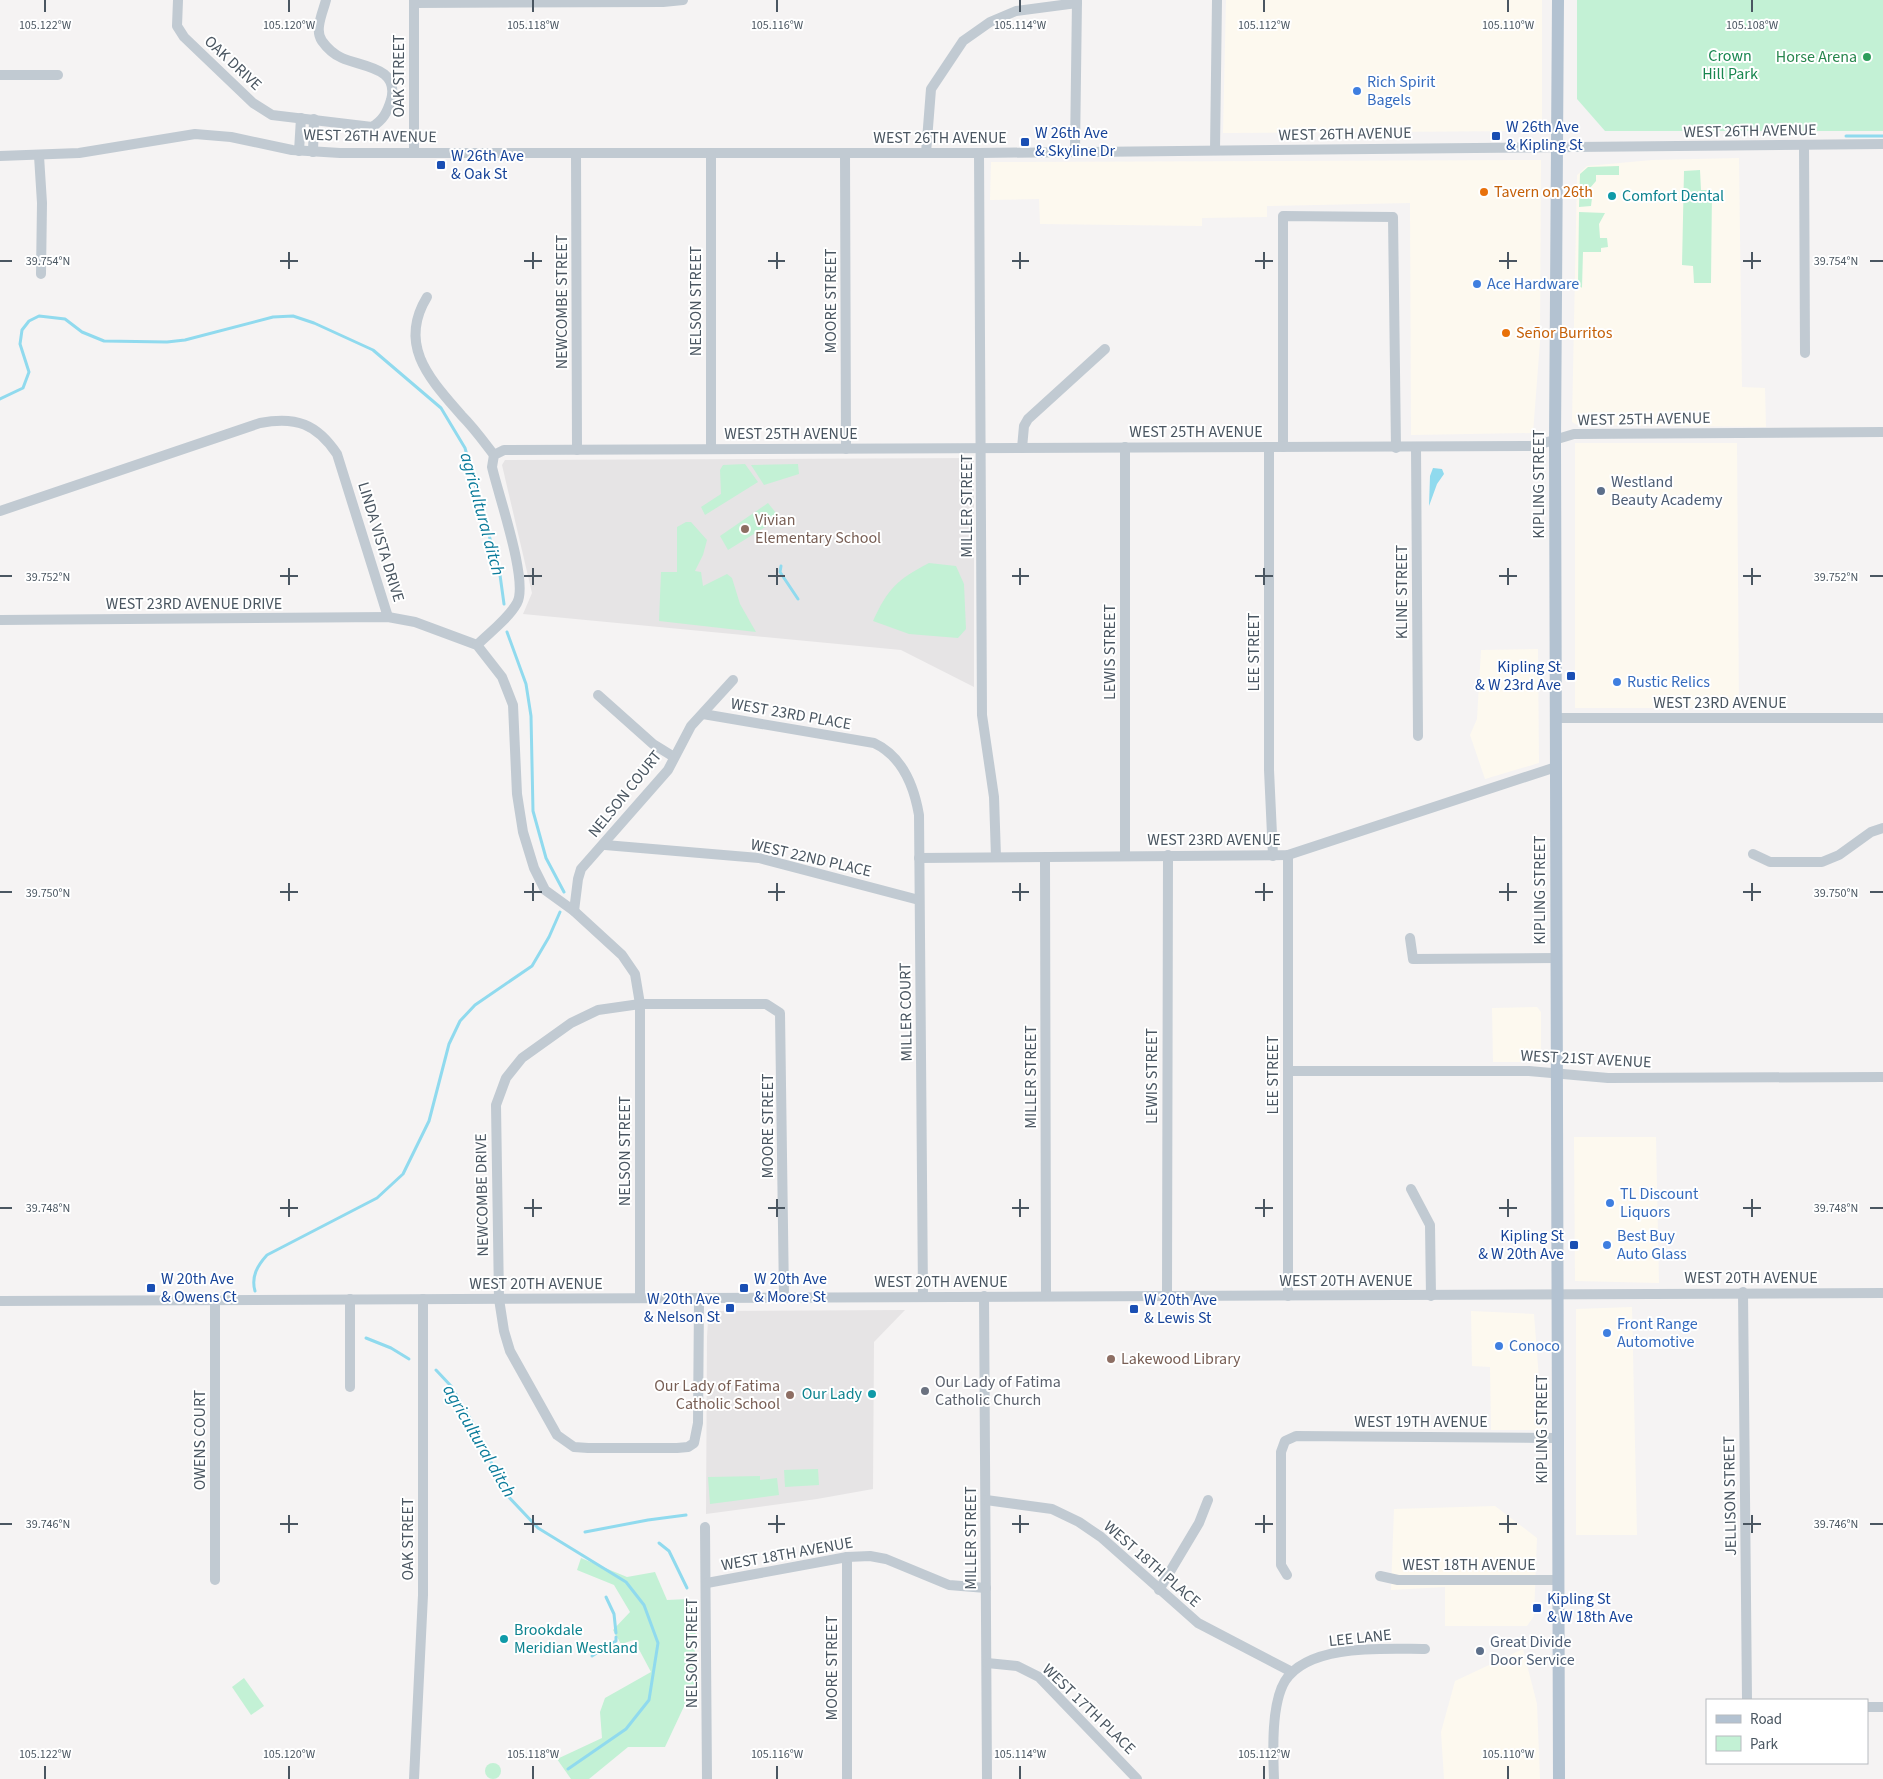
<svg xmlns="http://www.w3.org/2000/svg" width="1883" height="1779" viewBox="0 0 1883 1779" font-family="'Source Sans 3',sans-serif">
  <rect width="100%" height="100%" fill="#f5f3f3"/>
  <g fill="#fdf9ef">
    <polygon points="1226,0 1542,0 1542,131 1223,133"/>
    <polygon points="1739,158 1742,387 1765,388 1766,427 1577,425 1572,422 1577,175 1587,166 1652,160"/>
    <polygon points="1541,160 1540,342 1533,433 1411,435 1410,203 1267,206 1267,217 1202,218 1202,226 1040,224 1039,199 990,200 991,162"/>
    <polygon points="1575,443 1737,443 1739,708 1575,708"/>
    <polygon points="1538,649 1539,763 1485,779 1470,735 1477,719 1481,650"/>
    <polygon points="1537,1007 1541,1012 1541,1055 1536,1062 1493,1062 1492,1008"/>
    <polygon points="1574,1137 1656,1137 1659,1283 1575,1281"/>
    <polygon points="1632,1307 1637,1535 1576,1535 1576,1309"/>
    <polygon points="1471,1311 1534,1314 1543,1430 1491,1430 1490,1367 1472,1366"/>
    <polygon points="1495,1506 1537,1538 1534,1616 1527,1626 1445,1626 1445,1587 1391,1590 1394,1509"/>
    <polygon points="1523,1649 1537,1704 1540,1779 1444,1779 1441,1732 1455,1681"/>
  </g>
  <g fill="#e6e4e5">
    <polygon points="974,458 974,687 901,650 523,614 532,593 502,465 505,460"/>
    <polygon points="905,1310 874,1342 873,1489 817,1499 706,1514 707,1337 708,1320 711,1314 717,1311"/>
  </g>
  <g fill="#c3f1d5">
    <polygon points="1577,0 1883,0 1883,131 1605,131 1577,99"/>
    <polygon points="1619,166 1619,175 1596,175 1596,181 1590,188 1593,190 1591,206 1579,207 1580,174 1588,167"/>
    <polygon points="1700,170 1701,190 1712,190 1711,283 1694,283 1693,266 1682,265 1684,171"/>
    <polygon points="1579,212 1605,213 1599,224 1600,238 1607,238 1608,247 1601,248 1601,252 1583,252 1582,288 1578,284"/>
    <polygon points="745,464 758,482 705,515 701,507 721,494 720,470 723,465"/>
    <polygon points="798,464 799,474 764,485 751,465"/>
    <polygon points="768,503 780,518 728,550 720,536"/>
    <polygon points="686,522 691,522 707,540 703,555 695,571 701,572 703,586 727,574 732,578 740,604 756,632 659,621 661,572 677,572 677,527"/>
    <path d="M929,563l27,3 8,18 2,45 -8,9 -49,-4 -36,-13c15,-33 24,-41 56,-58z"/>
    <polygon points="818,1469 819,1485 785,1487 784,1470"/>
    <polygon points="760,1476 760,1480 777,1478 779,1495 710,1504 708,1477"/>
    <polygon points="581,1558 627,1577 655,1572 667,1600 688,1599 696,1622 694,1685 665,1747 628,1747 589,1779 571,1779 557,1759 602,1738 600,1712 605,1698 651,1672 634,1640 621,1644 613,1630 630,1612 614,1585 577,1570"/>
    <polygon points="244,1678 264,1706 251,1715 232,1687"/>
    <circle cx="493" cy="1771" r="8"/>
  </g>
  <polygon fill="#90daee" points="1433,468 1442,469 1444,474 1437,484 1429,506 1430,476"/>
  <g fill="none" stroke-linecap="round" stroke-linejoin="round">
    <g stroke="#90daee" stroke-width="3">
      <polyline points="1846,136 1883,136"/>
      <polyline points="0,399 23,388 29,372 20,344 22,330 29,321 39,316 65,319 82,332 104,341 167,342 185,340 273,317 293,316 314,323 373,350 441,408 465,448 500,575 504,604"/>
      <polyline points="781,566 780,572 798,599"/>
      <polyline points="507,632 526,684 531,716 533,811 546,858 564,892"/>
      <path d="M255,1291c-4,-14 2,-25 12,-36l110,-57 26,-24 26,-53 20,-77 11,-23 15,-16 57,-39 17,-29 11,-25"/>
      <polyline points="366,1338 391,1348 409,1359"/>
      <polyline points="436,1370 451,1386 478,1432 504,1492 538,1528 626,1582 644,1605 658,1643 649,1700 626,1729 568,1769"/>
      <polyline points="585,1532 648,1520 686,1515"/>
      <polyline points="659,1543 669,1551 687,1588"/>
      <polyline points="606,1597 614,1614 616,1633"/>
      <polyline points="592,1656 616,1641 616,1637"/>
    </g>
    <g stroke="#c1cad2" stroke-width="10">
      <path d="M178,0l-1,26 7,11 69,66 19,12 100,12c11,-7 15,-14 19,-27 9,-33 -29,-33 -49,-42 -7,-3 -15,-10 -20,-17 -8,-11 1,-29 4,-41"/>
      <polyline points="414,0 414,153"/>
      <polyline points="414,3 663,2 683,0"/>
      <polyline points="0,75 58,75"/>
      <polyline points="1804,145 1805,353"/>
      <polyline points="1215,150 1217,0"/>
      <polyline points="299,151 301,118"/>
      <polyline points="1075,151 1077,0"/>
      <polyline points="313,152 314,119"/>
      <polyline points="576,153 577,450"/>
      <polyline points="845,153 846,449"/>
      <polyline points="926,153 931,89 963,41 990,22 1016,11 1077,3"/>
      <polyline points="979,153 982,715 994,797 996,857"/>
      <polyline points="0,156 79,153 195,134 231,137 292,150 340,153 979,153 1883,144"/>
      <polyline points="39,156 42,203 41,274"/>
      <path d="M427,297c-30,49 4,83 35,119 12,12 22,26 32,39"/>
      <polyline points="1269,447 1269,770 1273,856"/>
      <polyline points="1283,447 1283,216 1393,217 1396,448"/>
      <polyline points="1416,447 1418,736"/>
      <polyline points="1022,448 1024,426 1028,419 1105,349"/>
      <polyline points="711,449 711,153"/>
      <path d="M0,511l260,-88c36,-7 57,1 77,31l51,163"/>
      <polyline points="0,620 388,617 415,622 477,645 502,677 513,705 517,794 523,832 534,868 545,890 574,911 622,955 635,974 640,1004 640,1298"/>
      <path d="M477,645c13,-13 31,-26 40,-42 12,-21 -19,-109 -25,-136l2,-12 10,-5 1030,-4 40,-12 309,-2"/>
      <polyline points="598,695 653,744 674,757"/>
      <path d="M703,714l171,29c28,13 40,43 45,72l4,482"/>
      <polyline points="1556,718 1883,718"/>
      <polyline points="605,845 759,858 919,900"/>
      <polyline points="1753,854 1770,862 1822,862 1839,855 1871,832 1883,828"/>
      <polyline points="1288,855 1288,1296"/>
      <polyline points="1125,856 1125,447"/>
      <polyline points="919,858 1288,855 1556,767"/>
      <polyline points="1045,858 1046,1296"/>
      <polyline points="574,911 578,879 581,869 668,770 691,726 733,680"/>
      <polyline points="1410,938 1413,959 1557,958"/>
      <polyline points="1289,1071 1529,1071 1608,1078 1883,1077"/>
      <polyline points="1411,1189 1430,1225 1431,1296"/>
      <polyline points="1743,1292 1747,1700"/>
      <polyline points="984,1296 987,1779"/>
      <polyline points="1167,1296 1168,855"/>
      <polyline points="699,1298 698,1423 694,1443 688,1447 677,1448 588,1448 574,1447 557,1435 510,1351 504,1331 499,1299 496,1105 506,1078 522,1058 571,1023 598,1010 640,1004 766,1004 780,1013 784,1298"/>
      <polyline points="350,1299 350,1387"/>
      <polyline points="0,1301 1883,1293"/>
      <polyline points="986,1500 1052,1509 1079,1522 1101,1537 1198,1623 1292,1672"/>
      <polyline points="705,1527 707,1779"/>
      <polyline points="847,1557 847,1779"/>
      <polyline points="1287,1575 1281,1565 1281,1452 1285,1441 1296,1436 1558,1438"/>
      <polyline points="1380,1576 1398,1580 1558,1580"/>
      <polyline points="215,1580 215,1300"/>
      <polyline points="707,1583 847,1557 870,1556 886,1559 949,1585 986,1588"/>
      <polyline points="1159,1590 1199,1523 1208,1500"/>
      <polyline points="987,1663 1017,1666 1039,1677 1137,1779"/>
      <polyline points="1867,1707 1883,1707"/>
      <polyline points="414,1779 423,1595 423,1299"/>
      <path d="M1274,1779c-1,-27 -3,-75 11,-98 24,-38 101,-32 140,-32"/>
    </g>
    <polyline stroke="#b3c2d1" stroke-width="12" points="1558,0 1555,441 1559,1779"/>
  </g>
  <path fill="none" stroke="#4a5661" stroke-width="2" d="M45,0v12M289,0v12M533,0v12M777,0v12M1020,0v12M1264,0v12M1508,0v12M1752,0v12M289,252v17M533,252v17M777,252v17M1020,252v17M1264,252v17M1508,252v17M1752,252v17M0,261h12M280,261h18M524,261h18M768,261h17M1012,261h17M1255,261h18M1499,261h18M1743,261h18M1870,261h13M289,568v17M533,568v17M777,568v17M1020,568v17M1264,568v17M1508,568v17M1752,568v17M0,576h12M280,576h18M524,576h18M768,576h17M1012,576h17M1255,576h18M1499,576h18M1743,576h18M1870,576h13M289,883v18M533,883v18M777,883v18M1020,883v18M1264,883v18M1508,883v18M1752,883v18M0,892h12M280,892h18M524,892h18M768,892h17M1012,892h17M1255,892h18M1499,892h18M1743,892h18M1870,892h13M289,1199v18M533,1199v18M777,1199v18M1020,1199v18M1264,1199v18M1508,1199v18M1752,1199v18M0,1208h12M280,1208h18M524,1208h18M768,1208h17M1012,1208h17M1255,1208h18M1499,1208h18M1743,1208h18M1870,1208h13M289,1515v18M533,1515v18M777,1515v18M1020,1515v18M1264,1515v18M1508,1515v18M1752,1515v18M0,1524h12M280,1524h18M524,1524h18M768,1524h17M1012,1524h17M1255,1524h18M1499,1524h18M1743,1524h18M1870,1524h13M45,1766v13M289,1766v13M533,1766v13M777,1766v13M1020,1766v13M1264,1766v13M1508,1766v13"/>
  <circle fill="#2e9e5b" stroke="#fff" stroke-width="2" cx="1867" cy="57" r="5"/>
  <g fill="#3f7fe0" stroke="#fff" stroke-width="2">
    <circle cx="1357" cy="91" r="5"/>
    <circle cx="1477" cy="284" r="5"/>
    <circle cx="1617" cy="682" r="5"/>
    <circle cx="1610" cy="1203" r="5"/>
    <circle cx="1607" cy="1245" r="5"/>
    <circle cx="1607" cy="1333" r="5"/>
    <circle cx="1499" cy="1346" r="5"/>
  </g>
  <g fill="#1a4fb4" stroke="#fff" stroke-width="2">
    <rect x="1491" y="131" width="10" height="10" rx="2.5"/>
    <rect x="1020" y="137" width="10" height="10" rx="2.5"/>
    <rect x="436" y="160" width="10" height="10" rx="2.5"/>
    <rect x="1566" y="671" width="10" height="10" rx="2.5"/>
    <rect x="1569" y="1240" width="10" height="10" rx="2.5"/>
    <rect x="146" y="1283" width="10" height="10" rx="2.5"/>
    <rect x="739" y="1283" width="10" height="10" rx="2.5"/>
    <rect x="725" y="1303" width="10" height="10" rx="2.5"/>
    <rect x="1129" y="1304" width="10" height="10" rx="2.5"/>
    <rect x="1532" y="1603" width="10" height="10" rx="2.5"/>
  </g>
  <g fill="#e8710a" stroke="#fff" stroke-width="2">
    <circle cx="1484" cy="192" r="5"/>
    <circle cx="1506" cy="333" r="5"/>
  </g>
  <g fill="#0f9aa8" stroke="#fff" stroke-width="2">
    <circle cx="1612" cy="196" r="5"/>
    <circle cx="872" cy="1394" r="5"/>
    <circle cx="504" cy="1639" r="5"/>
  </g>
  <g fill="#5c6f8a" stroke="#fff" stroke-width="2">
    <circle cx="1601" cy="491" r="5"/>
    <circle cx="1480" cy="1651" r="5"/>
  </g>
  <g fill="#8d6e63" stroke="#fff" stroke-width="2">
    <circle cx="745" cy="529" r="5"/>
    <circle cx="1111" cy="1359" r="5"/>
    <circle cx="790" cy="1395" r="5"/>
  </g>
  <circle fill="#6b7280" stroke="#fff" stroke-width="2" cx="925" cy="1391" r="5"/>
  <g text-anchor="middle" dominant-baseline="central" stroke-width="4" stroke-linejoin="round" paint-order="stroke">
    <g font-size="16" fill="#17864f" stroke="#fff">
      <text x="1730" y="56">Crown<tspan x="1730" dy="18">Hill Park</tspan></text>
    </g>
    <g font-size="16" fill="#27864d" stroke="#fff" text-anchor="end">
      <text x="1857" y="57">Horse Arena</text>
    </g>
    <g font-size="16" fill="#4a5661" stroke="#fff">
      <text transform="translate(233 63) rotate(43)">OAK DRIVE</text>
      <text transform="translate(399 76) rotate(-90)">OAK STREET</text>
      <text transform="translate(1750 131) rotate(-1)">WEST 26TH AVENUE</text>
      <text transform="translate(1345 134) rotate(-1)">WEST 26TH AVENUE</text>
      <text transform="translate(370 136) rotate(1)">WEST 26TH AVENUE</text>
      <text x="940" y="138">WEST 26TH AVENUE</text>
      <text transform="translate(696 301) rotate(-90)">NELSON STREET</text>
      <text transform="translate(831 301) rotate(-90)">MOORE STREET</text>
      <text transform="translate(562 302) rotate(-90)">NEWCOMBE STREET</text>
      <text transform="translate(1644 419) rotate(-1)">WEST 25TH AVENUE</text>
      <text x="1196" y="432">WEST 25TH AVENUE</text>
      <text x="791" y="434">WEST 25TH AVENUE</text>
      <text transform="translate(1539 484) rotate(-90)">KIPLING STREET</text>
      <text transform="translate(967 506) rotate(-90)">MILLER STREET</text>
      <text transform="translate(381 542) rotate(73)">LINDA VISTA DRIVE</text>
      <text transform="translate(1402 592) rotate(-90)">KLINE STREET</text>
      <text x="194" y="604">WEST 23RD AVENUE DRIVE</text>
      <text transform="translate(1110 652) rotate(-90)">LEWIS STREET</text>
      <text transform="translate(1254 652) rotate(-90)">LEE STREET</text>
      <text x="1720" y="703">WEST 23RD AVENUE</text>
      <text transform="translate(791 714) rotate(10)">WEST 23RD PLACE</text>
      <text transform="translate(625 794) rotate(-51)">NELSON COURT</text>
      <text x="1214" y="840">WEST 23RD AVENUE</text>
      <text transform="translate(811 858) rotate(13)">WEST 22ND PLACE</text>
      <text transform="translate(1540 890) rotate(-90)">KIPLING STREET</text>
      <text transform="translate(906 1012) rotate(-91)">MILLER COURT</text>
      <text transform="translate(1586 1059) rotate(3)">WEST 21ST AVENUE</text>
      <text transform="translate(1273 1075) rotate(-90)">LEE STREET</text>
      <text transform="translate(1152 1076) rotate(-90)">LEWIS STREET</text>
      <text transform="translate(1031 1077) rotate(-90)">MILLER STREET</text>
      <text transform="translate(768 1126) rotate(-90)">MOORE STREET</text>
      <text transform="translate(625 1151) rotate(-90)">NELSON STREET</text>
      <text transform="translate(482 1195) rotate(-91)">NEWCOMBE DRIVE</text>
      <text x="1751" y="1278">WEST 20TH AVENUE</text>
      <text x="1346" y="1281">WEST 20TH AVENUE</text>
      <text x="941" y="1282">WEST 20TH AVENUE</text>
      <text x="536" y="1284">WEST 20TH AVENUE</text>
      <text x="1421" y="1422">WEST 19TH AVENUE</text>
      <text transform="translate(1542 1429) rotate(-90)">KIPLING STREET</text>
      <text transform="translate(200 1440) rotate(-90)">OWENS COURT</text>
      <text transform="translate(1730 1496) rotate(-91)">JELLISON STREET</text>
      <text transform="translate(971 1538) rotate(-90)">MILLER STREET</text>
      <text transform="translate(408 1539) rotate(-90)">OAK STREET</text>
      <text transform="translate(787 1554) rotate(-10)">WEST 18TH AVENUE</text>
      <text transform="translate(1152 1564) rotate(41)">WEST 18TH PLACE</text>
      <text x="1469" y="1565">WEST 18TH AVENUE</text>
      <text transform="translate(1360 1638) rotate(-6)">LEE LANE</text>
      <text transform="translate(692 1653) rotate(-90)">NELSON STREET</text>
      <text transform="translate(832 1668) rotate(-90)">MOORE STREET</text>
      <text transform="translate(1089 1709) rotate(44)">WEST 17TH PLACE</text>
    </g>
    <g font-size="16" fill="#366cbe" stroke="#fff" text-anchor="start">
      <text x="1367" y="82">Rich Spirit<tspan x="1367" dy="18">Bagels</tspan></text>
      <text x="1487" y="284">Ace Hardware</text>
      <text x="1627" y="682">Rustic Relics</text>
      <text x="1620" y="1194">TL Discount<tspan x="1620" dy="18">Liquors</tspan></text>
      <text x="1617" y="1236">Best Buy<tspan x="1617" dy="18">Auto Glass</tspan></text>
      <text x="1617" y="1324">Front Range<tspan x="1617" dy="18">Automotive</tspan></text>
      <text x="1509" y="1346">Conoco</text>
    </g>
    <g font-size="16" fill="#164399" stroke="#fff" text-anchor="start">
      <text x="1506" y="127">W 26th Ave<tspan x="1506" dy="18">&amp; Kipling St</tspan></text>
      <text x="1035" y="133">W 26th Ave<tspan x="1035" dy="18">&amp; Skyline Dr</tspan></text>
      <text x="451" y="156">W 26th Ave<tspan x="451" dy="18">&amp; Oak St</tspan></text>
      <text x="1561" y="667" text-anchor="end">Kipling St<tspan x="1561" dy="18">&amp; W 23rd Ave</tspan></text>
      <text x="1564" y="1236" text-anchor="end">Kipling St<tspan x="1564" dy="18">&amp; W 20th Ave</tspan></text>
      <text x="161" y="1279">W 20th Ave<tspan x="161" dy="18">&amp; Owens Ct</tspan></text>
      <text x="754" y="1279">W 20th Ave<tspan x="754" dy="18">&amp; Moore St</tspan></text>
      <text x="720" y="1299" text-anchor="end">W 20th Ave<tspan x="720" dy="18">&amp; Nelson St</tspan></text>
      <text x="1144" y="1300">W 20th Ave<tspan x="1144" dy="18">&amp; Lewis St</tspan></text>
      <text x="1547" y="1599">Kipling St<tspan x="1547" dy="18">&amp; W 18th Ave</tspan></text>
    </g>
    <g font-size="16" fill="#c56008" stroke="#fff" text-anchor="start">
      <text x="1494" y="192">Tavern on 26th</text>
      <text x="1516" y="333">Señor Burritos</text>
    </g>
    <g font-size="16" fill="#0d838f" stroke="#fff" text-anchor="start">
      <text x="1622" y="196">Comfort Dental</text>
      <text x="862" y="1394" text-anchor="end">Our Lady</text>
      <text x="514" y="1630">Brookdale<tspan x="514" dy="18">Meridian Westland</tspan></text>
    </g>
    <g font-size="16" fill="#4e5e75" stroke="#fff" text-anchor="start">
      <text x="1611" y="482">Westland<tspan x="1611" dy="18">Beauty Academy</tspan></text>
      <text x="1490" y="1642">Great Divide<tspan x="1490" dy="18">Door Service</tspan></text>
    </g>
    <g font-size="16" fill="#785e54" stroke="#fff" text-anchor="start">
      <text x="755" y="520">Vivian<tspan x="755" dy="18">Elementary School</tspan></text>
      <text x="1121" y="1359">Lakewood Library</text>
      <text x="780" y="1386" text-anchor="end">Our Lady of Fatima<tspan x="780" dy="18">Catholic School</tspan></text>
    </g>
    <g font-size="16" fill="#5b616d" stroke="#fff" text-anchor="start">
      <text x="935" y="1382">Our Lady of Fatima<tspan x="935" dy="18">Catholic Church</tspan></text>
    </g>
    <g font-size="18" font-style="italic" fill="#0c7c9b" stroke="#fff">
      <text transform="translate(482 514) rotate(75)">agricultural ditch</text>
      <text transform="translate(479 1441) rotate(60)">agricultural ditch</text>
    </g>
  </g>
  <g font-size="12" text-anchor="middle" fill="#4a5661" stroke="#fff" stroke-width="4" stroke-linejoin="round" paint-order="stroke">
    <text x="45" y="29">105.122°W</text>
    <text x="289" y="29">105.120°W</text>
    <text x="533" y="29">105.118°W</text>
    <text x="777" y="29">105.116°W</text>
    <text x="1020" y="29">105.114°W</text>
    <text x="1264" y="29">105.112°W</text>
    <text x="1508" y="29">105.110°W</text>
    <text x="1752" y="29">105.108°W</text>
    <text x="48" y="265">39.754°N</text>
    <text x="1836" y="265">39.754°N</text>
    <text x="48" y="581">39.752°N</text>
    <text x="1836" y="581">39.752°N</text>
    <text x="48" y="897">39.750°N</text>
    <text x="1836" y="897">39.750°N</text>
    <text x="48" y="1212">39.748°N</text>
    <text x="1836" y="1212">39.748°N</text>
    <text x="48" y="1528">39.746°N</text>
    <text x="1836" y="1528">39.746°N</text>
    <text x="45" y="1758">105.122°W</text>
    <text x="289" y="1758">105.120°W</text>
    <text x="533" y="1758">105.118°W</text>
    <text x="777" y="1758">105.116°W</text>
    <text x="1020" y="1758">105.114°W</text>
    <text x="1264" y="1758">105.112°W</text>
    <text x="1508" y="1758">105.110°W</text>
  </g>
  <rect x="1706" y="1699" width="162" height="65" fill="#ffffff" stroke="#b7bbc0"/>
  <rect x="1716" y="1715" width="25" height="8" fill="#b3c2d1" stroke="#b7bbc0"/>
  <text x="1750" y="1724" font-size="15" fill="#4a5661">Road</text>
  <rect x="1716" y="1736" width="25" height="15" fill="#c3f1d5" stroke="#b7bbc0"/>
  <text x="1750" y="1749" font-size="15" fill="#4a5661">Park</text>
</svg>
